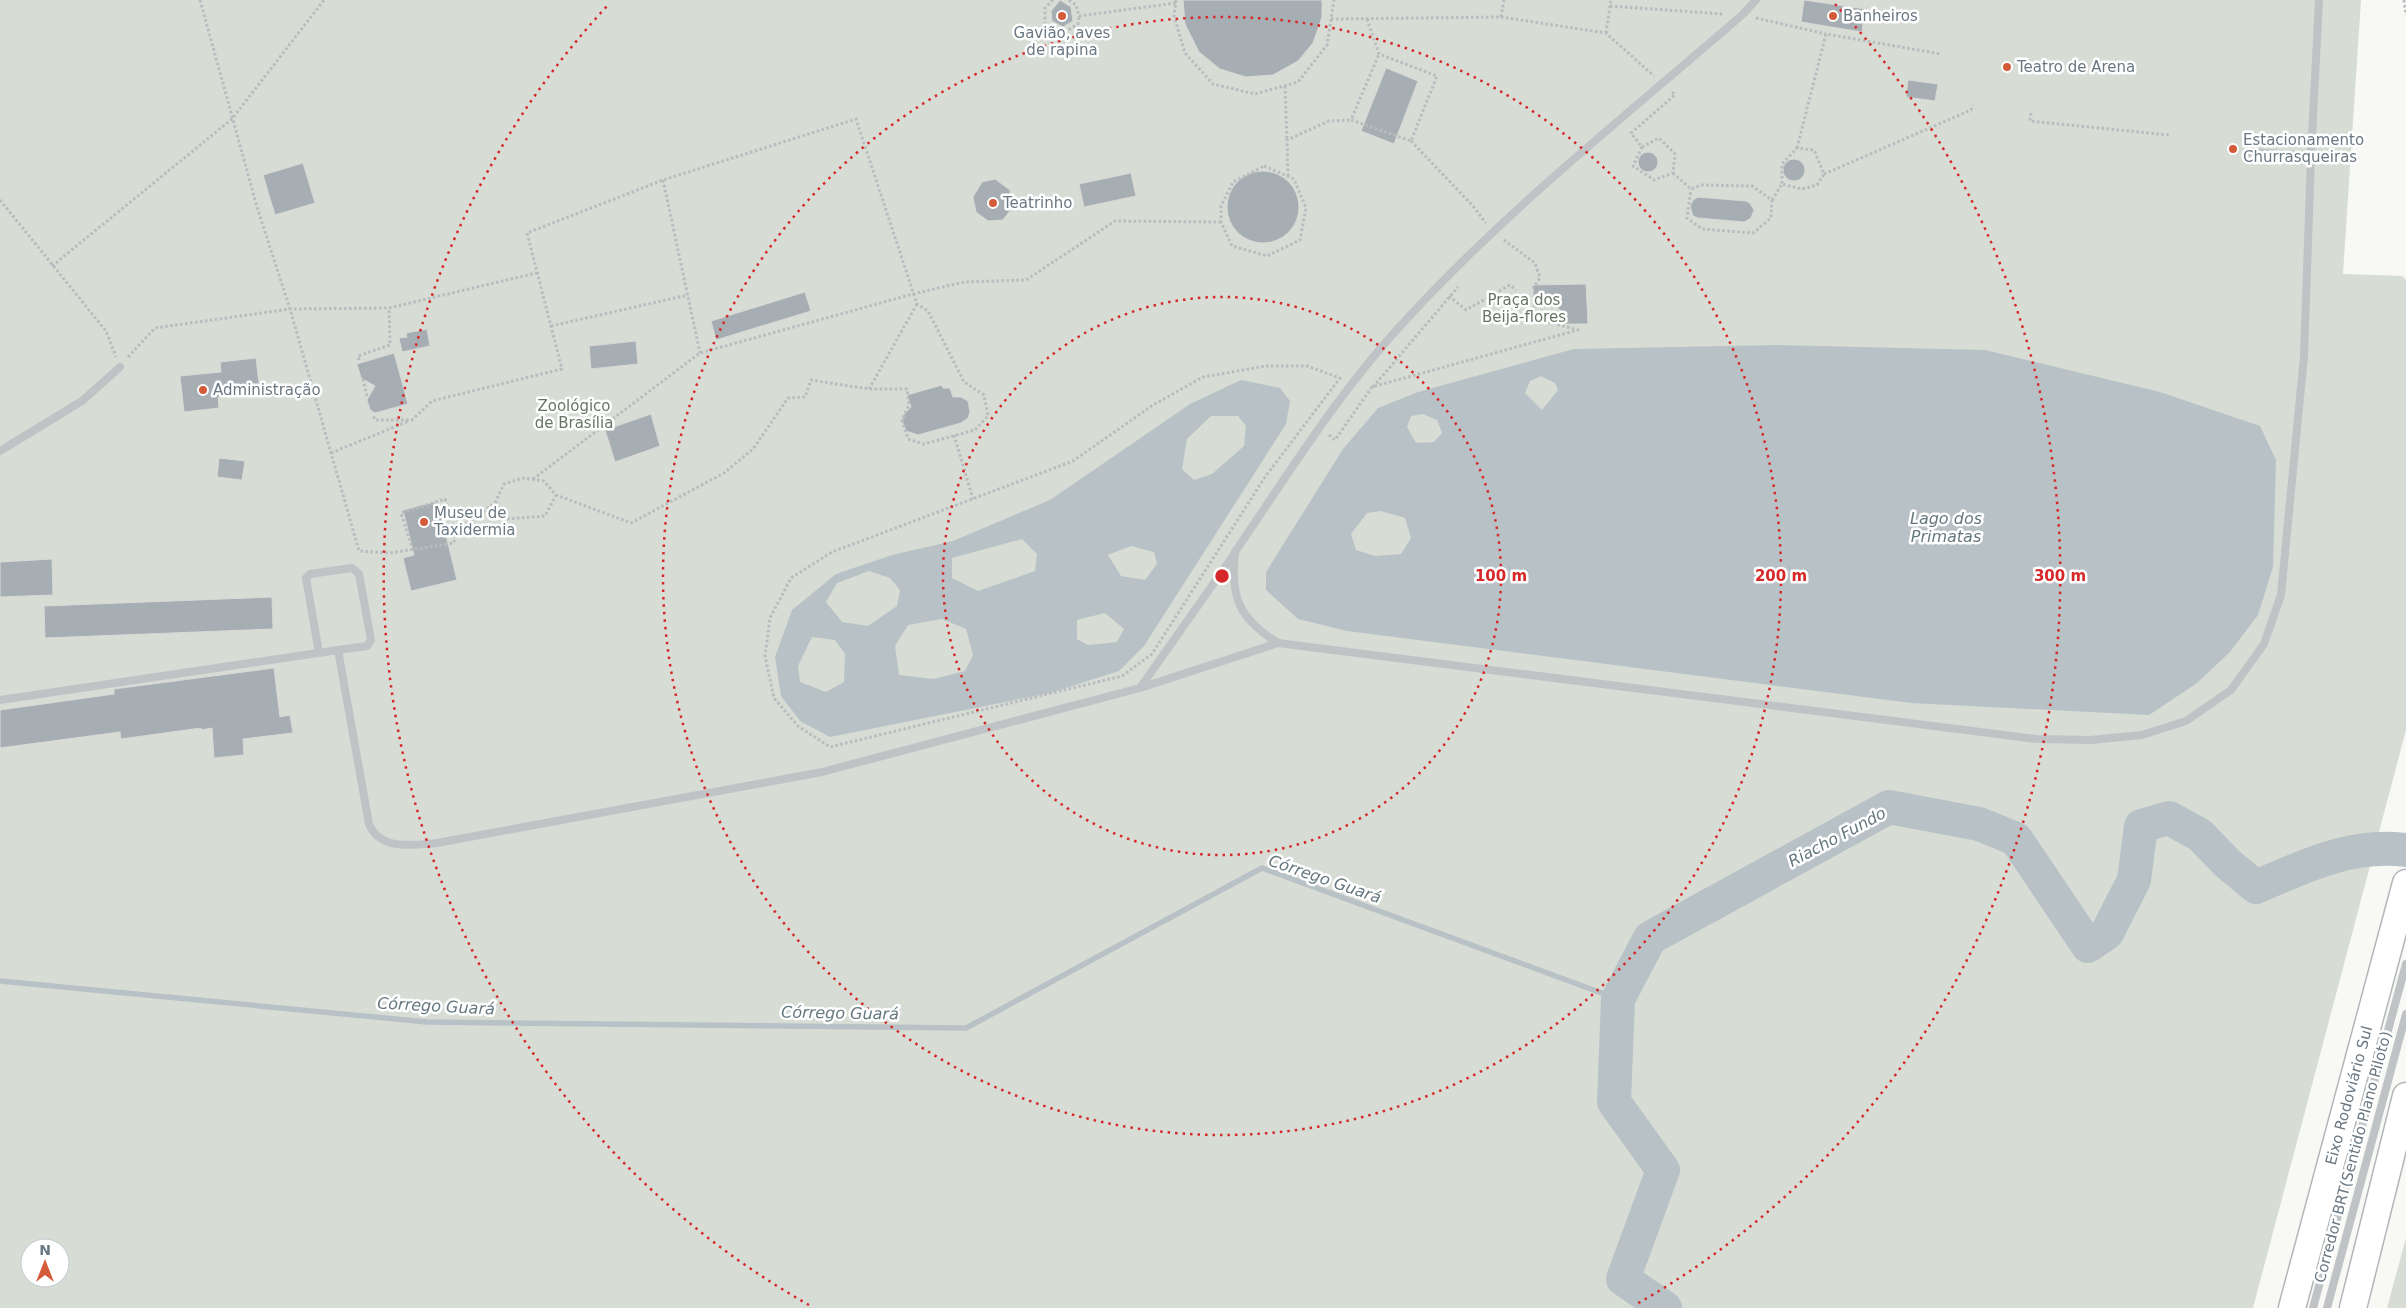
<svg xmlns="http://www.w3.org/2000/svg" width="2406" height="1308" viewBox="0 0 2406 1308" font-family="'DejaVu Sans',sans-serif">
  <rect width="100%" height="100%" fill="#f8f8f5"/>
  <g fill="#d7dcd5" fill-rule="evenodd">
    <path d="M0,0h2361l-18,274 59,2 4,4v450l-153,578h-2253zM30,1248h30v30h-30z"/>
    <polygon points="2406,1238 2406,1308 2387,1308"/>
  </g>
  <g fill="#b8c2c6" fill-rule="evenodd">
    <path d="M1776,345l209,5 175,42 100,34 16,34 -3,107 -15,48 -28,37 -33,31 -48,32 -238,-12 -564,-72 -49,-12 -32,-29v-18l77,-123 35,-41 40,-16 156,-43zM1541,376l14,7 3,7 -16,20 -17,-17 5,-12zM1423,414l14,6 5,13 -8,9 -18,1 -9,-16 4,-11zM1381,511l24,7 6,20 -10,16 -26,2 -19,-6 -5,-16 16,-21z"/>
    <path d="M1241,380l39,8 10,13 -4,23 -142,222 -25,25 -69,22 -220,44 -30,-16 -19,-25 -6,-39 17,-47 44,-36 56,-19 61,-14 97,-41 140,-96zM1211,416h27l8,10 -2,20 -32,28 -18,6 -12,-11 5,-30zM1022,539l15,15 -2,17 -57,20 -26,-13v-20zM1131,546l23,6 3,12 -12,16 -24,-4 -13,-21zM869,571l21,7 10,12 -3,16 -29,20 -26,-4 -16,-20 11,-19zM1105,613l19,16 -7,13 -29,3 -11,-6v-19zM942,619l24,10 7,26 -8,16 -31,8 -35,-4 -4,-29 13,-21zM812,637l23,3 10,14 -1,28 -18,10 -26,-10 -2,-16z"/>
  </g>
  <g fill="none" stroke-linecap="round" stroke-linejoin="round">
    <polyline stroke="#b8c2c6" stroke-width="5.5" points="0,981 427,1022 966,1028 1262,868 1618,999"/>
    <path stroke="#b8c2c6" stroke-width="34" d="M1665,1308l-42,-29 40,-109 -49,-68 4,-103 32,-61 239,-131 90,17 37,15 72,107 19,-13 27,-53 7,-54 28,-8 31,17 27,28 29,24c49,-21 95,-44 150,-37"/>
  </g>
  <g fill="#a7aeb3" stroke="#d9d9d7">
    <polygon points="1060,0 1071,7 1073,21 1063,27 1052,21 1051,11"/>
    <polygon points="1183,0 1322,0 1322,17 1313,43 1298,61 1273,75 1246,77 1220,69 1199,52 1185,24"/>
    <polygon points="1804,0 1865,9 1862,32 1801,22"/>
    <polygon points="1386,68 1418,81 1394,144 1361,131"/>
    <polygon points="1908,80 1938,84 1935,101 1906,97"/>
    <circle cx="1648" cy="162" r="10"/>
    <circle cx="1794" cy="170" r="11"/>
    <polygon points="303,163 315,203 275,215 263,175"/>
    <circle cx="1263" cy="207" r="36"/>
    <polygon points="1131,173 1136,196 1084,207 1079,184"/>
    <polygon points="995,179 1010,190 1012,208 1003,220 988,221 976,212 973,197 982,182"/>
    <polygon points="1698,197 1746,201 1750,203 1754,210 1751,218 1744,222 1698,218 1693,216 1690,206 1693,200"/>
    <polygon points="1586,284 1588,324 1565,324 1565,316 1557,307 1533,308 1533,285"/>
    <polygon points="805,292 811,311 716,340 711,321"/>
    <polygon points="427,329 430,346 402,352 399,338 407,337 406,333"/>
    <polygon points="636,341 638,364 591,369 589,346"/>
    <polygon points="394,353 408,404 375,413 370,410 367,400 375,386 361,378 357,364"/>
    <polygon points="256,358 260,392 218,397 219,408 184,412 180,376 221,372 220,362"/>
    <polygon points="942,385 943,388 950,388 953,397 961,397 968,401 970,412 968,418 961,423 918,435 906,431 902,421 904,414 911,407 907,395"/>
    <polygon points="651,414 660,446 615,462 605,430"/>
    <polygon points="219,458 245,461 242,480 217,477"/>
    <polygon points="434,502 438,503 457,580 411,591 403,558 414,555 403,510"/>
    <polygon points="52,559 53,595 0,597 0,562"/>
    <polygon points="272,597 273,629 45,638 44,606"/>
    <polygon points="274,668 280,717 290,715 293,733 243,739 244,755 214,758 212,728 201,730 201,728 121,739 120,732 0,748 0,710 114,694 114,689"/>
  </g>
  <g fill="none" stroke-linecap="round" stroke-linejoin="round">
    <g stroke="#b3b6b9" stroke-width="29">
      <g id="highway">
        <path id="s1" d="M2292,1308l114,-425"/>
        <polyline points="2353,1308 2406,1096"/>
      </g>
    </g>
    <g stroke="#b9bcbe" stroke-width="3" stroke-dasharray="2.5 2.5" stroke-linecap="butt">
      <polyline points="200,0 257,207 290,309 359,551 390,553 454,543 455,532 495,503 504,484 523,478 544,481 556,495 631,523 724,473 753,449 788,398 805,397 811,380 869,389 907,389 909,405 902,420 908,439 924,444 975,430 988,416 984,395 964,382 928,311 917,304 856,119 663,180 527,233 562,369 432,401 412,420 375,420 373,415"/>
      <polyline points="1053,0 1045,8 1045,24 1062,34 1078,24 1079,16"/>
      <polyline points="1069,0 1076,5 1079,16 1176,3"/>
      <polyline points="1176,0 1174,16 1185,53 1213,84 1255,94 1298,82 1327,45 1334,0"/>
      <polyline points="2404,0 2406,15"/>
      <polyline points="1610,6 1723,14"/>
      <polyline points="1501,17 1606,33 1654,76"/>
      <polyline points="1756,18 1826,34"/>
      <polyline points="1331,19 1501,17 1504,0"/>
      <polyline points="1367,19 1379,54 1437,76 1411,141 1351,120 1379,54"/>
      <polyline points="1606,33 1611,0"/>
      <polyline points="1285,86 1287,140"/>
      <polyline points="2031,113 2030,121 2169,135"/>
      <polyline points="1411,141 1472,205 1486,223"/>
      <polyline points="1642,147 1633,166 1654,180 1673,173 1675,154 1659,138 1642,147 1631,133 1675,95 1672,92"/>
      <polyline points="1797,148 1826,34 1941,54"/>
      <polygon points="1264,166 1294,179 1306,208 1300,240 1267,256 1232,246 1221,222 1221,206 1233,182"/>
      <polyline points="1673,173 1691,189 1701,185 1752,186 1772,200 1771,218 1753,233 1702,229 1687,218 1691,189"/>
      <polyline points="1824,174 1971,110 1973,105"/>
      <polyline points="1288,176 1287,140 1329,121 1351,120"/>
      <polyline points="663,180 700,353"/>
      <polyline points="0,200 106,331 116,357"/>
      <polyline points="1772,200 1782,184 1802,189 1817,185 1824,174 1814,150 1797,148 1782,164 1782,184"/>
      <polyline points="1504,240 1535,263 1540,278 1531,291"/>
      <polyline points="52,266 232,119 324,0"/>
      <polyline points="1449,296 1466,310 1510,285 1516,290"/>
      <polyline points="551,326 688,295"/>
      <polyline points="128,357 155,328 290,309 389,308 536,273"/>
      <polyline points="359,360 358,356 390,345 389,308"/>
      <polygon points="1266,366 1307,366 1340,378 1265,477 1152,654 1122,676 830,747 798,726 774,698 765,656 770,618 791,578 832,552 1073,461 1153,405 1203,377"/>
      <polyline points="363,379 367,396"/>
      <polyline points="1373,387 1458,287"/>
      <polyline points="869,389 917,304"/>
      <polyline points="954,435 973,499"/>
      <polyline points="1329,435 1335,440 1372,387 1578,330 1541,320"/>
      <polyline points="331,453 409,421"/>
      <polyline points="533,479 700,353 913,294 964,282 1026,280 1115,221 1221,222"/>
      <polyline points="495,503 507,519 545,516 556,495"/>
      <polyline points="413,550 401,513 445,499 455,532"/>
    </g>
    <g stroke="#bfc3c6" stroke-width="8">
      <polyline points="2251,152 2311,156"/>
      <polyline points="0,451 82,401 120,367"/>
      <path d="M1278,643c-39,-24 -48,-46 -43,-91 53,-78 104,-160 168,-229 103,-113 224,-208 339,-308l14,-15"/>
      <path d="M319,653l-13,-75 4,-4 42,-6 7,6 12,66 -4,6 -29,4 31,174c11,27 44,21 68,19l385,-71 318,-84 138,-45 758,96 55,1 51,-5 44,-14 45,-31 33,-46 17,-49 23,-239 7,-200 8,-156"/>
      <polyline points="1140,688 1235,553"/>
      <polyline points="0,700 338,650"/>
      <polyline points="2313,1308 2406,964"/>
      <polyline points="2327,1308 2406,1014"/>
    </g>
    <use href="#highway" stroke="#fff" stroke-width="26"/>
  </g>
  <g fill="none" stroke="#d62828" stroke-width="2.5" stroke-dasharray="2.5 5">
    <circle cx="1222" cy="576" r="279"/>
    <circle cx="1222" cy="576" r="559"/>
    <path d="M809 1305A838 838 0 0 1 609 4M1835 4A838 838 0 0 1 1635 1305"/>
  </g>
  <g fill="#d35b3a" stroke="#fff" stroke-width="2">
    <circle cx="1062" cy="16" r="5"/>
    <circle cx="1833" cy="16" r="5"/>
    <circle cx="2007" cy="67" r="5"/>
    <circle cx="2233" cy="149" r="5"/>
    <circle cx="993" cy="203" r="5"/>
    <circle cx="203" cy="390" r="5"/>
    <circle cx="424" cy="522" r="5"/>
  </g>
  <g text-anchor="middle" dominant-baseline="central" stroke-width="5" stroke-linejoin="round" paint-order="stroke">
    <g font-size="15" fill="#6a7883" stroke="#fff" text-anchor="start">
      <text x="1843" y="16">Banheiros</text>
      <text x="1062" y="33" text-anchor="middle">Gavião, aves<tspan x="1062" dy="17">de rapina</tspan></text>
      <text x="2017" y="67">Teatro de Arena</text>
      <text x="2243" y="140">Estacionamento<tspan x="2243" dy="17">Churrasqueiras</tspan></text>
      <text x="1003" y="203">Teatrinho</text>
      <text x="213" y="390">Administração</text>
      <text x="434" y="513">Museu de<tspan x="434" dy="17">Taxidermia</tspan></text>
    </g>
    <g font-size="15" fill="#677664" stroke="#fff">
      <text x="1524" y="300">Praça dos<tspan x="1524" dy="17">Beija-flores</tspan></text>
      <text x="574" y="406">Zoológico<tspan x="574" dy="17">de Brasília</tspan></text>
    </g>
    <g font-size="15" fill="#6a7883" stroke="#fff">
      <text stroke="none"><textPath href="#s1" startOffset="220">Eixo Rodoviário Sul</textPath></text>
      <text transform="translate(2353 1157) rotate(-75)">Corredor BRT(Sentido Plano Piloto)</text>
    </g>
    <g font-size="16" font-style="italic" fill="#65787f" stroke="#fff">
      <text x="1946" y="518">Lago dos<tspan x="1946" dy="18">Primatas</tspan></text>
      <text transform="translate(1837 837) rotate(-28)">Riacho Fundo</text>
      <text transform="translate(1325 879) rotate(19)">Córrego Guará</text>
      <text transform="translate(436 1006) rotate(3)">Córrego Guará</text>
      <text transform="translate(840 1013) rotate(1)">Córrego Guará</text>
    </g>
  </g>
  <circle cx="1222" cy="576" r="8" fill="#d62828" stroke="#fff" stroke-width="2.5"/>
  <g font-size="15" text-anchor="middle" font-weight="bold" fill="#d62828" stroke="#fff" stroke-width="5" stroke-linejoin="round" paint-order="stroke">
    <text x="1501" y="581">100 m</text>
    <text x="1781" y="581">200 m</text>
    <text x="2060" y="581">300 m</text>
  </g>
  <g transform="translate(45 1263)"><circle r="24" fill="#ffffff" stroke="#c3c9cd"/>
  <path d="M0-4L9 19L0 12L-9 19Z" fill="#d35b3a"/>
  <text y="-8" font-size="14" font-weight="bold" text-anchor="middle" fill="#6a7883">N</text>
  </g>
</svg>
